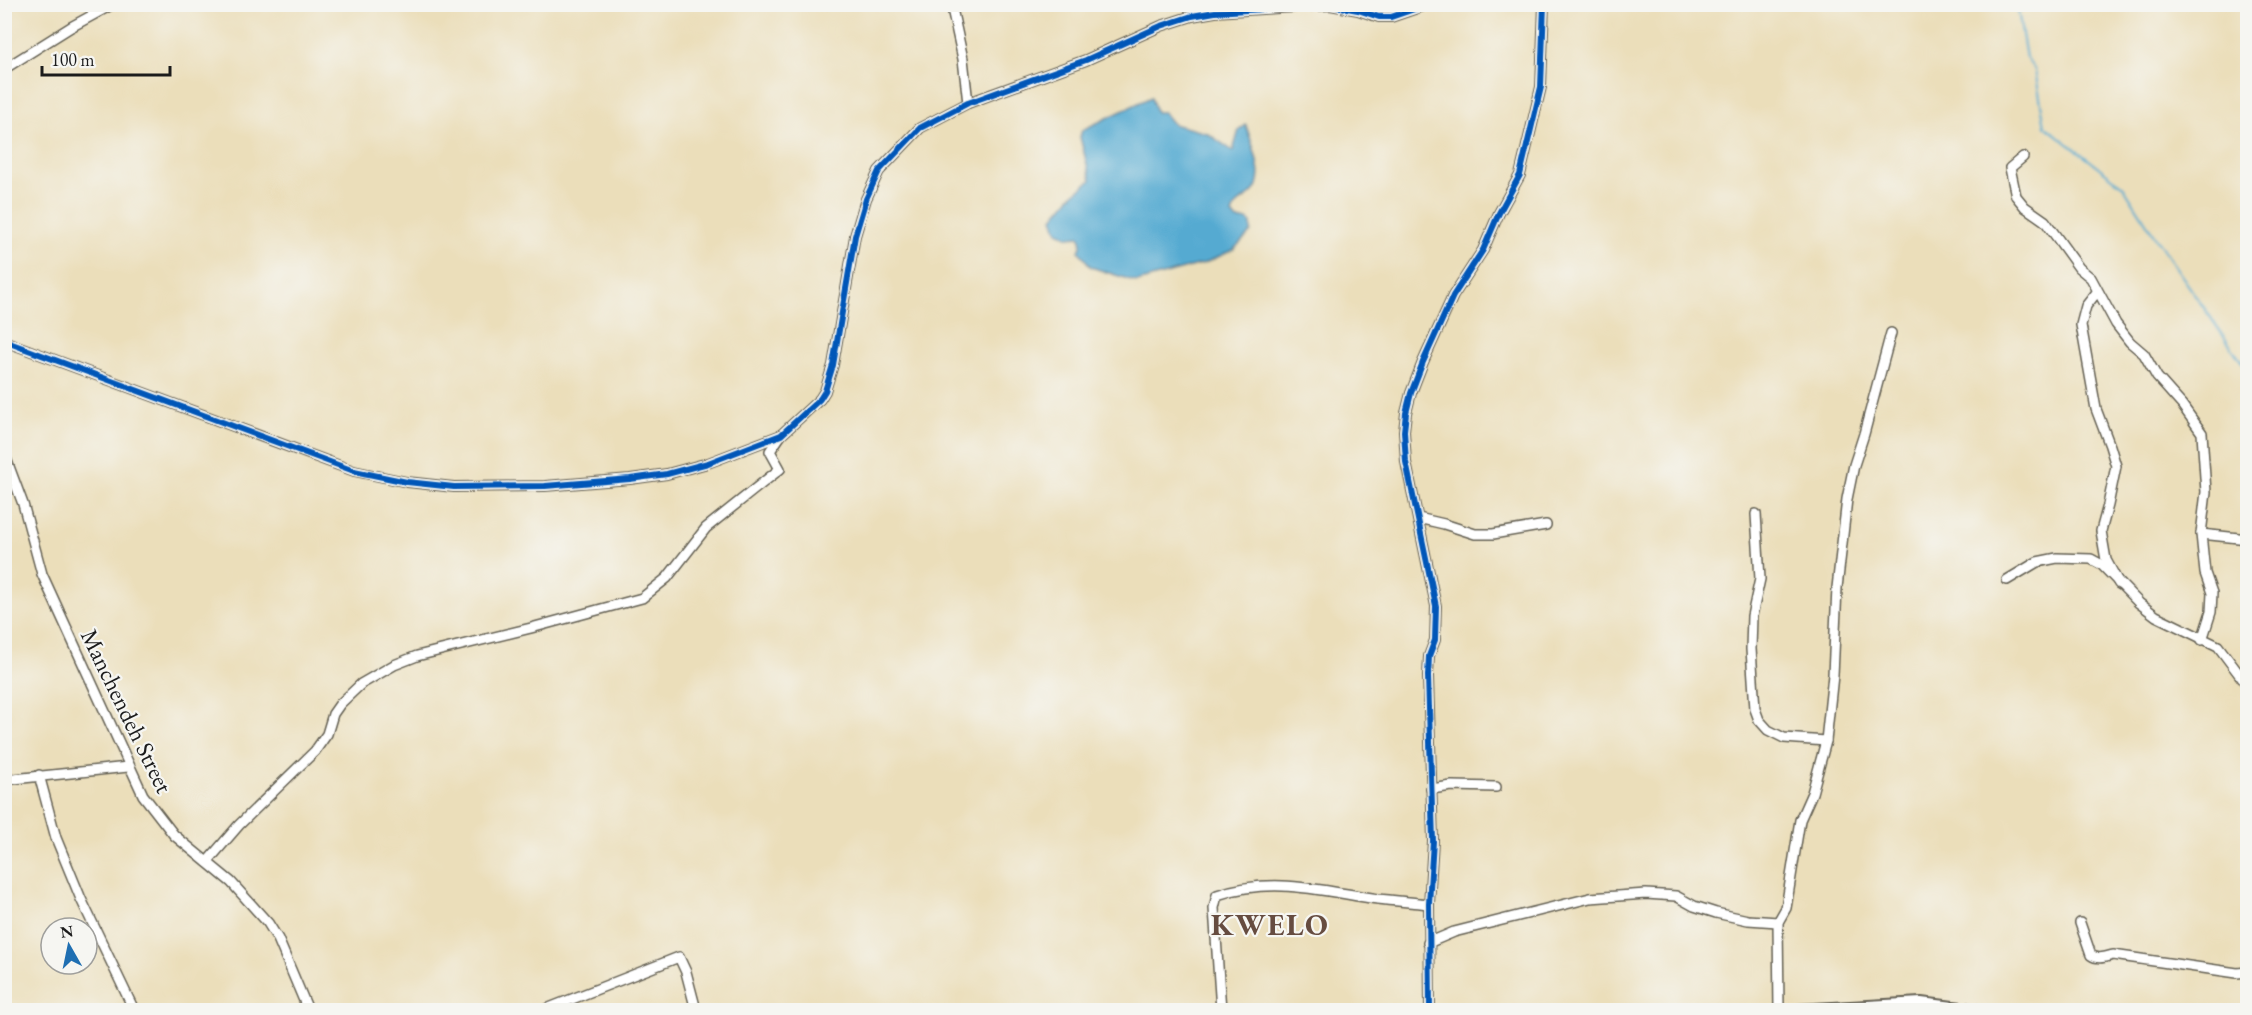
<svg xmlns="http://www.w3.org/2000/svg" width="2252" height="1015" viewBox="0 0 2252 1015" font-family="'EB Garamond',serif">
  <rect width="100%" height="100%" fill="#f6f6f2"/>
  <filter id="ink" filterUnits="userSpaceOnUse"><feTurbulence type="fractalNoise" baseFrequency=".0167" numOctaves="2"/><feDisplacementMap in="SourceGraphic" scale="12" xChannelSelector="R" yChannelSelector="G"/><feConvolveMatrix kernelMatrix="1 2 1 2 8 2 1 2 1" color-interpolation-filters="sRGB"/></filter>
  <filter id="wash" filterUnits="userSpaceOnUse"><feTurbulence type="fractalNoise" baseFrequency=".008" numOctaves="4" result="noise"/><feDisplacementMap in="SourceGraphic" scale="24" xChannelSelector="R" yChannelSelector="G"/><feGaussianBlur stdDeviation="1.35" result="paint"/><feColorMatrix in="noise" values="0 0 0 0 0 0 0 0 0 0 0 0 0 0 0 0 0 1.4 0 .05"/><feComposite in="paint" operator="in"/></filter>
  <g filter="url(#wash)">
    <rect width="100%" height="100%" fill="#ebdeba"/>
    <path fill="#55aad1" stroke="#386376" stroke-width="1.5" d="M1151,97l5,15h7l10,12 34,9 26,18 6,-21 7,-5c5,19 23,53 5,69 -11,9 -14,6 -19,20l5,6h10l4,3v9l-18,18 -28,13 -68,19 -46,-15 -12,-16c3,-6 4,-10 0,-15l-10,1 -11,-5 -5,-14 19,-23 19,-15 -11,-43 2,-7z"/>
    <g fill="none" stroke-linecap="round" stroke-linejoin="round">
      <polyline stroke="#55aad1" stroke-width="2" points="2017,4 2026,58 2035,70 2045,126 2123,186 2161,246 2248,371"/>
    </g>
  </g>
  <g filter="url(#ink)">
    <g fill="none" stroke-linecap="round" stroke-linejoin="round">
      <g stroke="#646053" stroke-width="12">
        <g id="minor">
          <polyline points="951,4 963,59 968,103"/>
          <polyline points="4,69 71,27 113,4"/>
          <polyline points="2023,157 2010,168 2016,196 2025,207 2045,221 2079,268 2091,278 2116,324 2130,342 2144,354 2157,377 2182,405 2202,433 2206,492 2201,534 2205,573 2212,593 2211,612 2202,640"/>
          <polyline points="2097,292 2086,306 2081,325 2096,409 2110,446 2116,466 2108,505 2101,531 2106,560 2119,584"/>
          <polyline points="4,341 354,471 407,482 454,487 545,486 630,479 667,474 708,463 781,435 820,399 825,391 833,365 855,236 866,199 879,171 920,128 968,103 1086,60 1161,26 1192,16 1215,12 1330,5 1358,10 1379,17 1391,17 1429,4"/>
          <polyline points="4,453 23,504 42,574 143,795 174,835 231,882 268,923 278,939 308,1010"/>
          <polyline points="1756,514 1760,579 1752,616 1751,649 1755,709 1759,720 1768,730 1784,738 1826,741"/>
          <polyline points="1418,518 1444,524 1475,534 1493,534 1546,525"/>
          <polyline points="2201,534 2248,539"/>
          <polyline points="2007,580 2037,562 2057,558 2091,559 2102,565 2139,603 2156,616 2218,646 2248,686"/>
          <polyline points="39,775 56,838 81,899 134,1010"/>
          <polyline points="4,780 128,767"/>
          <polyline points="1431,789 1452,786 1496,787"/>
          <polyline points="207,862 239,825 315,751 327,734 333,714 340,704 361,684 394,665 417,656 531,628 642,598 667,578 706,528 780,469 770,451 781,435"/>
          <path d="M2080,923l11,32c7,5 14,2 22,0l124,18 11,-1"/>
          <polyline points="1428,943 1454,932 1590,898 1646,894 1676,896 1694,906 1716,913 1748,920 1778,922"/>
          <polyline points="544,1010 679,957 686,972 696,1010"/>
          <path d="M1221,1010l-7,-102 3,-13c56,-19 105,-4 161,4 17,2 34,3 51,5"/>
          <polyline points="1430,1010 1429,904 1433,841 1428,676 1429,656 1435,640 1436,606 1406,462 1404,431 1406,413 1411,393 1423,362 1453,296 1483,250 1499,213 1520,175 1541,87 1544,4"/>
          <polyline points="1779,1010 1778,922 1786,908 1800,820 1812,793 1826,741 1833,675 1837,588 1847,499 1854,465 1864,434 1891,333"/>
        </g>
      </g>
      <g stroke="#646053" stroke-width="14">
        <polyline id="major" points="1797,1010 1921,1003 1977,1010"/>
      </g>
      <use href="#minor" stroke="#fff" stroke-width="9"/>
      <use href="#major" stroke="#fff" stroke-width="10"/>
      <g stroke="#f6f6f2" stroke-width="10">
        <g id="cycleway">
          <polyline points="4,341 354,471 407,482 454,487 545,486 630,479 667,474 708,463 781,435 820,399 825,391 833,365 855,236 866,199 879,171 920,128 968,103 1086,60 1161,26 1192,16 1215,12 1330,5 1358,10 1379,17 1391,17 1429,4"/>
          <polyline points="1430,1010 1429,904 1433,841 1428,676 1429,656 1435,640 1436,606 1406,462 1404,431 1406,413 1411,393 1423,362 1453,296 1483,250 1499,213 1520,175 1541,87 1544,4"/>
        </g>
      </g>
      <use href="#cycleway" stroke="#0057b8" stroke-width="6"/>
    </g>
  </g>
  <g text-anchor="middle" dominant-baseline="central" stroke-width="4.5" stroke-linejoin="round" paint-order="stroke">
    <g font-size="24" fill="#1c1c1c" stroke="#f6f6f2">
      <text transform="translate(127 711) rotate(64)">Manchendeh Street</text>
    </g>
    <g font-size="30" font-weight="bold" letter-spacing="1.5" fill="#664c40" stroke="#f6f6f2">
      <text x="1270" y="924">KWELO</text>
    </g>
  </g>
  <rect width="2252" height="1015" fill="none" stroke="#f6f6f2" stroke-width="24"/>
  <g transform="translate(69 946) rotate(351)"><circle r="28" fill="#f6f6f2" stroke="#9f9f9c" stroke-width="1.5"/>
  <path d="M0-4.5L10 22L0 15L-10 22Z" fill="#1f6fb2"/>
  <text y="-9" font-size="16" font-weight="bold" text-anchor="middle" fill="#1c1c1c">N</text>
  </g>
  <path d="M42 66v9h128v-9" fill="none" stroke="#1c1c1c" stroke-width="3"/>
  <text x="51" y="66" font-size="18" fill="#1c1c1c" stroke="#f6f6f2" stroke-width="4.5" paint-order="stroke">100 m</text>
</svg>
